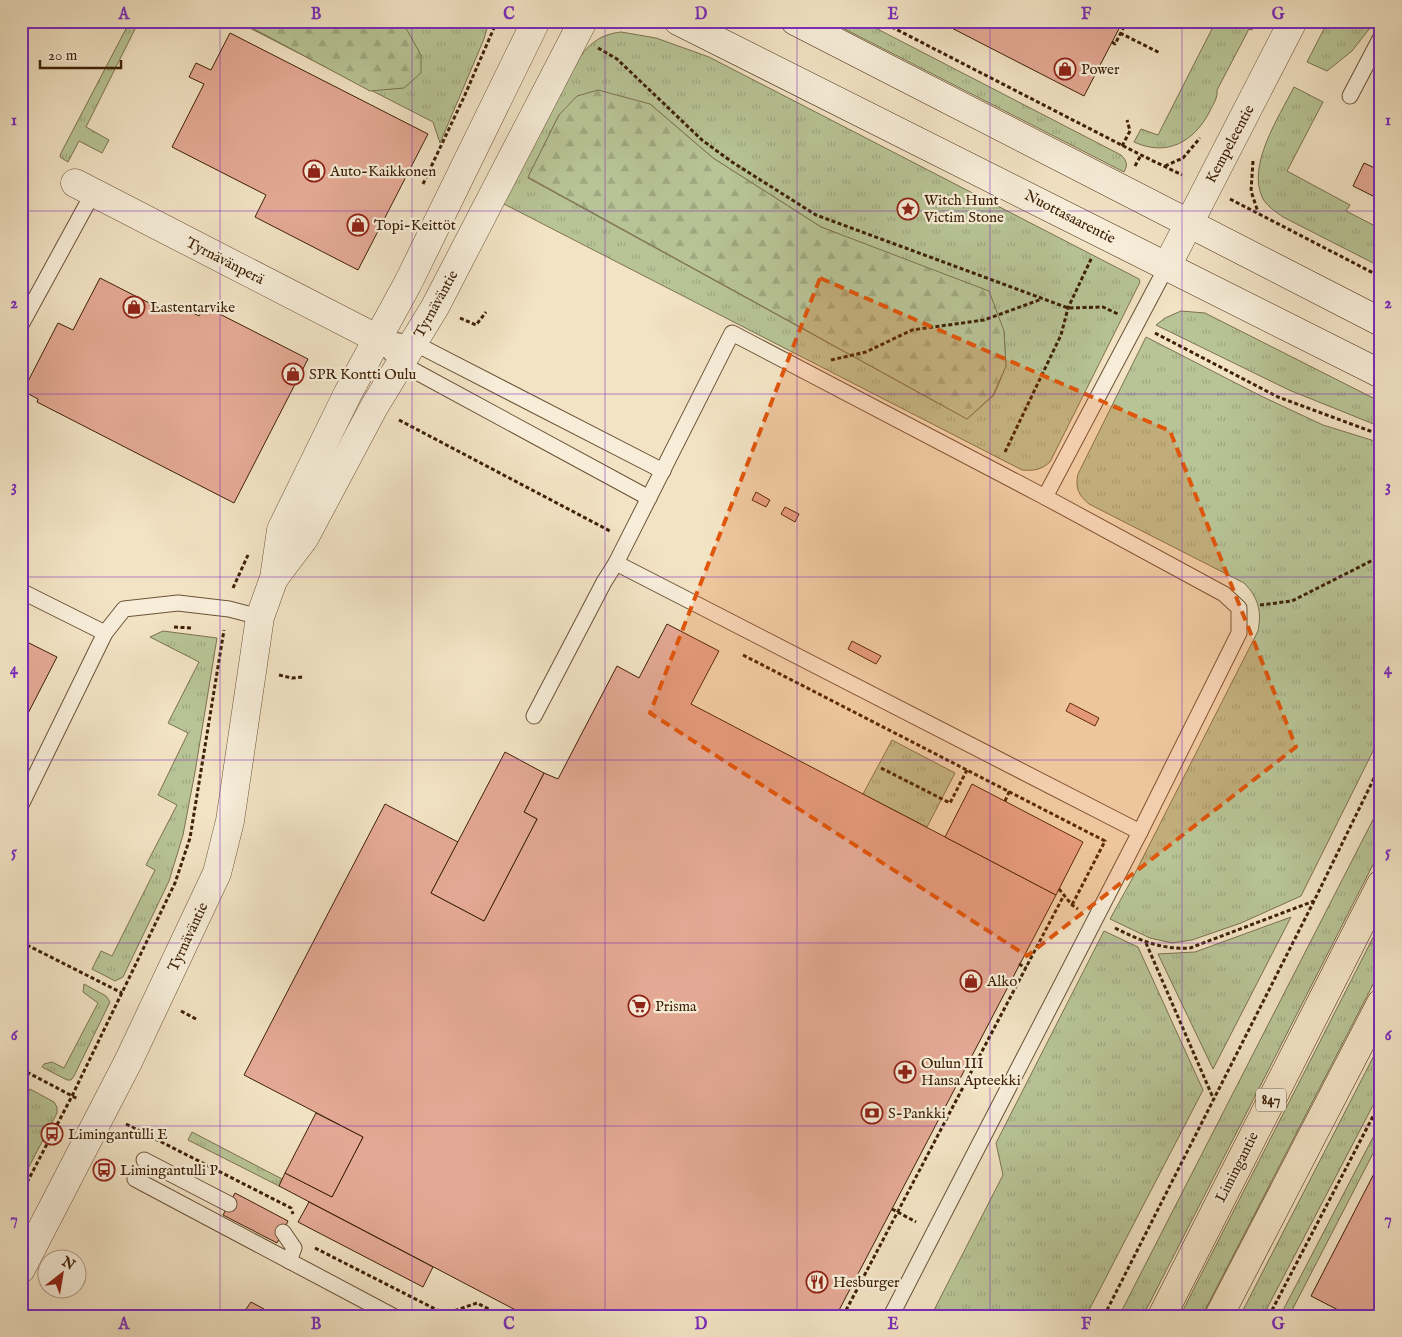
<svg xmlns="http://www.w3.org/2000/svg" width="1402" height="1337" viewBox="0 0 1402 1337" font-family="'IM FELL English',serif">
  <defs>
    <pattern id="grass-tufts" width="24" height="20" patternUnits="userSpaceOnUse" patternTransform="scale(1.25)"><rect width="24" height="20" fill="#b8c496"/><path d="M3 7l-1-3M5 7V3M7 7l1-3M15 17l-1-3M17 17v-4M19 17l1-3" fill="none" stroke="#9fa880"/></pattern>
    <pattern id="forest-firs" width="22" height="20" patternUnits="userSpaceOnUse" patternTransform="scale(1.25)"><rect width="22" height="20" fill="#b8c496"/><path d="M5 1l3.5 6h-7zM16 11l3.5 6h-7z" fill="#9fa880"/></pattern>
  </defs>
  <rect width="100%" height="100%" fill="#f2e3c4"/>
  <filter id="stains"><feTurbulence type="fractalNoise" baseFrequency=".004" numOctaves="4"/><feColorMatrix values="0 0 0 0 .2 0 0 0 0 .09 0 0 0 0 .02 0 0 0 .5 -.17"/></filter>
  <radialGradient id="worn" r=".72"><stop offset=".6" stop-color="#630" stop-opacity="0"/><stop offset="1" stop-color="#630" stop-opacity=".3"/></radialGradient>
  <g fill="url(#grass-tufts)" stroke="#7b724e" fill-rule="evenodd">
    <polygon points="130,21 139,21 86,127 109,140 102,153 79,141 68,162 60,157 61,153"/>
    <polygon points="236,21 489,21 484,39 440,143 433,122"/>
    <path d="M829,21h33l259,134c6,6 7,10 3,17z"/>
    <path d="M1216,21h40l-4,9 -3,-1 -32,61c1,8 -4,14 -7,21 -16,31 -43,46 -76,31l7,-13 17,6z"/>
    <polygon points="1328,21 1345,21 1360,28 1363,21 1373,24 1352,51 1327,71 1307,62"/>
    <path d="M621,32l35,6 53,19 430,222 1,3 -90,180c-9,8 -16,9 -28,8l-520,-267 70,-135c14,-20 23,-33 49,-36zM650,104l63,54 108,69 18,7 165,97 2,35 -12,29 -27,24 -439,-241 31,-63z"/>
    <path d="M1294,87l29,15 -36,69 63,34 -4,6 35,18v38l-98,-50c-7,-5 -15,-10 -20,-18 -17,-33 16,-82 31,-112z"/>
    <polygon points="1181,311 1205,313 1381,402 1381,427 1289,390 1156,325 1165,318"/>
    <path d="M1146,337l115,59 62,29 58,18v292l-80,161 -60,27 -49,17 -20,3 -22,-5 -40,-19 21,-38 127,-250c4,-20 0,-34 -14,-48l-155,-79c-11,-9 -14,-17 -11,-30z"/>
    <polygon points="163,631 217,638 195,772 183,835 169,881 123,977 115,981 92,969 101,951 112,956 155,870 146,865 177,805 158,795 188,733 168,723 199,662 150,637"/>
    <polygon points="892,740 955,773 927,827 863,794"/>
    <polygon points="1381,804 1381,849 1143,1316 1119,1316"/>
    <polygon points="1291,917 1213,1069 1158,954 1195,952"/>
    <polygon points="1381,922 1381,969 1202,1316 1180,1316"/>
    <polygon points="1104,931 1138,947 1203,1090 1086,1316 931,1316 1003,1175 996,1143"/>
    <polygon points="84,984 106,996 110,1002 74,1076 71,1080 67,1080 42,1067 44,1064 52,1062 64,1068 98,1003 83,992"/>
    <polygon points="1381,1042 1381,1090 1263,1316 1240,1316"/>
    <polygon points="30,1089 54,1102 57,1107 57,1113 21,1182 21,1156 24,1151 21,1150 21,1107"/>
    <polygon points="1381,1122 1381,1138 1289,1316 1280,1316"/>
    <polygon points="192,1132 282,1179 279,1186 188,1140"/>
  </g>
  <g fill="url(#forest-firs)" stroke="#7b724e">
    <polygon points="239,21 397,21 407,30 421,55 421,73 404,88 370,91"/>
    <polygon points="598,90 650,104 713,158 821,227 989,291 1004,331 1006,366 993,395 967,419 528,177 559,115 577,96"/>
  </g>
  <g fill="#e4a994" stroke="#3e2106">
    <polygon points="938,21 1123,21 1084,96"/>
    <polygon points="230,33 428,134 358,270 255,217 266,195 172,147 204,84 189,77 196,63 211,70"/>
    <polygon points="1364,163 1381,171 1381,200 1353,186"/>
    <polygon points="100,278 163,310 164,307 176,304 199,316 204,306 308,359 234,503 37,402 38,399 23,391 58,323 73,330"/>
    <polygon points="756,492 770,500 766,507 752,500"/>
    <polygon points="785,507 799,514 795,522 781,514"/>
    <polygon points="667,624 719,651 691,704 1056,895 836,1316 527,1316 279,1186 285,1173 332,1197 363,1137 244,1075 385,804 458,842 431,893 484,921 537,819 524,812 544,773 558,779 617,666 639,678"/>
    <polygon points="21,639 57,657 21,727"/>
    <polygon points="852,641 881,656 876,664 848,649"/>
    <polygon points="1070,703 1099,718 1095,726 1066,711"/>
    <polygon points="505,752 544,773 524,812 537,819 484,921 431,893"/>
    <polygon points="972,784 1083,842 1056,895 945,837"/>
    <polygon points="316,1113 363,1137 332,1197 285,1173"/>
    <polygon points="1381,1160 1381,1316 1340,1316 1342,1312 1311,1296"/>
    <polygon points="235,1193 288,1221 277,1243 223,1215"/>
    <polygon points="309,1202 433,1267 423,1287 298,1222"/>
    <polygon points="251,1302 264,1309 261,1316 246,1309"/>
  </g>
  <g fill="none" stroke-linecap="round" stroke-linejoin="round">
    <g stroke="#6b5236" stroke-width="17">
      <g id="service">
        <polyline points="1350,96 1381,37"/>
        <polyline points="21,325 93,193"/>
        <polyline points="376,338 414,343 663,471"/>
        <polyline points="376,338 400,363 649,498"/>
        <polyline points="1045,497 1167,266"/>
        <polyline points="616,563 1140,832"/>
        <polyline points="21,591 105,633"/>
        <polyline points="534,716 604,582 616,563 732,333 1045,497 1224,594 1239,608 1239,633 1140,832 891,1316"/>
        <polyline points="21,805 105,633 124,609 178,603 229,609 260,617"/>
        <polyline points="144,1160 229,1204"/>
        <polyline points="135,1179 393,1316"/>
        <polyline points="283,1232 294,1248 289,1261"/>
      </g>
    </g>
    <g stroke="#6b5236" stroke-width="29">
      <g id="minor">
        <polyline points="75,183 376,338"/>
        <polyline points="1167,266 1293,21"/>
        <polyline points="275,577 305,537 374,407 435,307 583,21"/>
        <polyline points="21,1269 128,1062 217,873 230,821 260,617 274,578 281,530 348,393 408,283 536,21"/>
      </g>
    </g>
    <g stroke="#3e2106" stroke-width="29">
      <g id="secondary">
        <polyline points="678,21 1381,374"/>
        <polyline points="795,21 1381,322"/>
      </g>
    </g>
    <g stroke="#3e2106" stroke-width="29">
      <g id="primary">
        <polyline points="1162,1316 1381,884"/>
        <polyline points="1219,1316 1381,1003"/>
      </g>
    </g>
    <g stroke="#3e2106" stroke-width="3" stroke-dasharray="4 2.5" stroke-linecap="butt">
      <polyline points="880,21 1141,155 1182,175"/>
      <polyline points="1120,33 1160,53"/>
      <polyline points="1112,42 1115,44 1127,21"/>
      <polyline points="598,48 617,59 702,140 732,162 816,215 1068,308 1103,307 1118,314"/>
      <polyline points="1122,146 1130,131 1127,120"/>
      <polyline points="1253,161 1251,191 1258,212"/>
      <polyline points="1135,166 1141,155"/>
      <polyline points="1165,166 1183,158 1200,138"/>
      <polyline points="423,184 464,97 497,21"/>
      <polyline points="1230,199 1381,277"/>
      <polyline points="460,318 476,325 486,312"/>
      <polyline points="1155,333 1278,397 1381,435"/>
      <polyline points="831,360 866,352 912,330 984,320 1042,299"/>
      <polyline points="399,420 610,531"/>
      <polyline points="1005,452 1061,335 1068,308 1092,257"/>
      <polyline points="233,588 248,555"/>
      <polyline points="1260,605 1292,601 1381,556"/>
      <polyline points="174,627 191,628"/>
      <polyline points="743,655 1105,841 1072,905"/>
      <polyline points="279,675 292,678 303,677"/>
      <polyline points="881,768 950,803 967,770"/>
      <polyline points="1005,801 1010,790"/>
      <polyline points="1059,889 1072,905 1078,909"/>
      <path d="M1115,928c24,12 47,22 75,20l124,-47"/>
      <polyline points="21,942 122,993"/>
      <polyline points="1146,943 1214,1100"/>
      <polyline points="1019,964 1026,968"/>
      <polyline points="181,1011 196,1019"/>
      <polyline points="21,1069 78,1099"/>
      <polyline points="126,1124 291,1208 293,1214"/>
      <polyline points="21,1194 72,1096 175,883 190,838 224,630"/>
      <polyline points="892,1209 916,1222"/>
      <polyline points="315,1248 445,1314 477,1303 502,1316"/>
      <polyline points="843,1316 1064,895"/>
      <polyline points="1104,1316 1314,901 1381,764"/>
      <polyline points="1269,1316 1381,1101"/>
    </g>
    <use href="#service" stroke="#f7edd9" stroke-width="15"/>
    <use href="#minor" stroke="#f7edd9" stroke-width="28"/>
    <use href="#secondary" stroke="#f7edd9" stroke-width="28"/>
    <use href="#primary" stroke="#f2e3c4" stroke-width="28"/>
  </g>
  <path fill="#e0560c" fill-opacity="0.2" stroke="#e0560c" stroke-width="4" stroke-dasharray="10 6" stroke-linejoin="round" d="M820,278l350,153 126,316 -269,209 -377,-243z"/>
  <path fill="none" stroke="#7b2cbf" stroke-width="1" stroke-opacity="0.55" d="M220,21v1295M412,21v1295M605,21v1295M797,21v1295M990,21v1295M1182,21v1295M21,211h1360M21,394h1360M21,577h1360M21,760h1360M21,943h1360M21,1126h1360"/>
  <defs>
    <g id="shop-ring" transform="scale(1.125)"><circle r="9.5" fill="#f7edd9" stroke="#8f2418" stroke-width="1.5"/><path d="M-5-2.5h2.3a2.7 3.5 0 0 1 5.4 0H5L5.5 6h-11ZM-1.5-2.5h3a1.5 2.3 0 0 0-3 0Z" fill="#8f2418"/></g>
    <g id="sight-ring" transform="scale(1.125)"><circle r="9.5" fill="#f7edd9" stroke="#8f2418" stroke-width="1.5"/><path d="M0-6L1.8-2.2L6-1.7L2.9 1.2L3.7 5.4L0 3.3L-3.7 5.4L-2.9 1.2L-6-1.7L-1.8-2.2Z" fill="#8f2418"/></g>
    <g id="supermarket-ring" transform="scale(1.125)"><circle r="9.5" fill="#f7edd9" stroke="#8f2418" stroke-width="1.5"/><path d="M-6-5.5h2.5l.6 2H6L4.5 2H-2.5L-4.4-4H-6ZM-1.5 3.2a1.3 1.3 0 1 0 .1 0ZM3 3.2a1.3 1.3 0 1 0 .1 0Z" fill="#8f2418"/></g>
    <g id="pharmacy-ring" transform="scale(1.125)"><circle r="9.5" fill="#f7edd9" stroke="#8f2418" stroke-width="1.5"/><path d="M-2-6h4v4h4v4h-4v4h-4v-4h-4v-4h4Z" fill="#8f2418"/></g>
    <g id="bank-ring" transform="scale(1.125)"><circle r="9.5" fill="#f7edd9" stroke="#8f2418" stroke-width="1.5"/><path d="M-6-4H6V4H-6ZM0-2.3a2.3 2.3 0 1 0 0 4.6a2.3 2.3 0 1 0 0-4.6Z" fill="#8f2418"/></g>
    <g id="bus-ring" transform="scale(1.125)"><circle r="9.5" fill="#f7edd9" stroke="#8f2418" stroke-width="1.5"/><path d="M-5-6H5V4H4V6H2V4H-2V6H-4V4H-5ZM-3.5-4V0h7V-4ZM-3.5 1.2v1.5H-2V1.2ZM2 1.2v1.5H3.5V1.2Z" fill="#8f2418"/></g>
    <g id="restaurant-ring" transform="scale(1.125)"><circle r="9.5" fill="#f7edd9" stroke="#8f2418" stroke-width="1.5"/><path d="M-5-6h1v4h1v-4h1v4h1v-4h1v5L-1.5 .5V6h-2V.5L-5-1ZM5-6V6H3V1.5H1.5Q1.5-4 5-6Z" fill="#8f2418"/></g>
  </defs>
  <g fill-rule="evenodd">
    <use href="#shop-ring" x="1065" y="69"/>
    <use href="#shop-ring" x="314" y="171"/>
    <use href="#sight-ring" x="908" y="209"/>
    <use href="#shop-ring" x="358" y="225"/>
    <use href="#shop-ring" x="134" y="307"/>
    <use href="#shop-ring" x="293" y="374"/>
    <use href="#shop-ring" x="971" y="981"/>
    <use href="#supermarket-ring" x="639" y="1006"/>
    <use href="#pharmacy-ring" x="905" y="1072"/>
    <use href="#bank-ring" x="872" y="1113"/>
    <use href="#bus-ring" x="52" y="1134"/>
    <use href="#bus-ring" x="104" y="1170"/>
    <use href="#restaurant-ring" x="817" y="1282"/>
  </g>
  <g text-anchor="middle" dominant-baseline="central" stroke-width="4.5" stroke-linejoin="round" paint-order="stroke">
    <rect fill="#f7edd9" stroke="#765e45" stroke-width="1" x="1256" y="1088.5" width="30" height="23" rx="4"/>
    <g font-size="14" font-weight="bold" fill="#3e2106">
      <text x="1271" y="1100">847</text>
    </g>
    <g font-size="15" fill="#3e2106" stroke="#f7edd9" text-anchor="start">
      <text x="1081" y="69">Power</text>
      <text x="330" y="171">Auto-Kaikkonen</text>
      <text x="924" y="200">Witch Hunt<tspan x="924" dy="17">Victim Stone</tspan></text>
      <text x="374" y="225">Topi-Keittöt</text>
      <text x="150" y="307">Lastentarvike</text>
      <text x="309" y="374">SPR Kontti Oulu</text>
      <text x="987" y="981">Alko</text>
      <text x="655" y="1006">Prisma</text>
      <text x="921" y="1063">Oulun III<tspan x="921" dy="17">Hansa Apteekki</tspan></text>
      <text x="888" y="1113">S-Pankki</text>
      <text x="68" y="1134">Limingantulli E</text>
      <text x="120" y="1170">Limingantulli P</text>
      <text x="833" y="1282">Hesburger</text>
    </g>
    <g font-size="15" fill="#3e2106" stroke="#f7edd9">
      <text transform="translate(1230 144) rotate(-62)">Kempeleentie</text>
      <text transform="translate(1070 217) rotate(27)">Nuottasaarentie</text>
      <text transform="translate(225 261) rotate(27)">Tyrnävänperä</text>
      <text transform="translate(436 304) rotate(-61)">Tyrnäväntie</text>
      <text transform="translate(188 937) rotate(-65)">Tyrnäväntie</text>
      <text transform="translate(1237 1167) rotate(-63)">Limingantie</text>
    </g>
  </g>
  <rect width="1402" height="1337" fill="none" stroke="#f2e3c4" stroke-width="55"/>
  <g transform="translate(62 1274) rotate(31)"><circle r="24" fill="#f7edd9" stroke="#ad9b85"/>
  <path d="M0-4L9 19L0 12L-9 19Z" fill="#8f2418"/>
  <text y="-8" font-size="14" font-weight="bold" text-anchor="middle" fill="#3e2106">N</text>
  </g>
  <path d="M40 60v8h81v-8" fill="none" stroke="#3e2106" stroke-width="2.5"/>
  <text x="48" y="60" font-size="15" fill="#3e2106" stroke="#f7edd9" stroke-width="4" paint-order="stroke">20 m</text>
  <rect x="28" y="28" width="1346" height="1282" fill="none" stroke="#7b2cbf" stroke-width="2"/>
  <g font-size="16" text-anchor="middle" font-weight="bold" fill="#7b2cbf">
    <text x="124" y="19">A</text>
    <text x="316" y="19">B</text>
    <text x="509" y="19">C</text>
    <text x="701" y="19">D</text>
    <text x="893" y="19">E</text>
    <text x="1086" y="19">F</text>
    <text x="1278" y="19">G</text>
    <text x="14" y="125">1</text>
    <text x="1388" y="125">1</text>
    <text x="14" y="308">2</text>
    <text x="1388" y="308">2</text>
    <text x="14" y="491">3</text>
    <text x="1388" y="491">3</text>
    <text x="14" y="674">4</text>
    <text x="1388" y="674">4</text>
    <text x="14" y="857">5</text>
    <text x="1388" y="857">5</text>
    <text x="14" y="1040">6</text>
    <text x="1388" y="1040">6</text>
    <text x="14" y="1224">7</text>
    <text x="1388" y="1224">7</text>
    <text x="124" y="1329">A</text>
    <text x="316" y="1329">B</text>
    <text x="509" y="1329">C</text>
    <text x="701" y="1329">D</text>
    <text x="893" y="1329">E</text>
    <text x="1086" y="1329">F</text>
    <text x="1278" y="1329">G</text>
  </g>
  <rect width="100%" height="100%" filter="url(#stains)"/>
  <rect width="100%" height="100%" fill="url(#worn)"/>
</svg>
